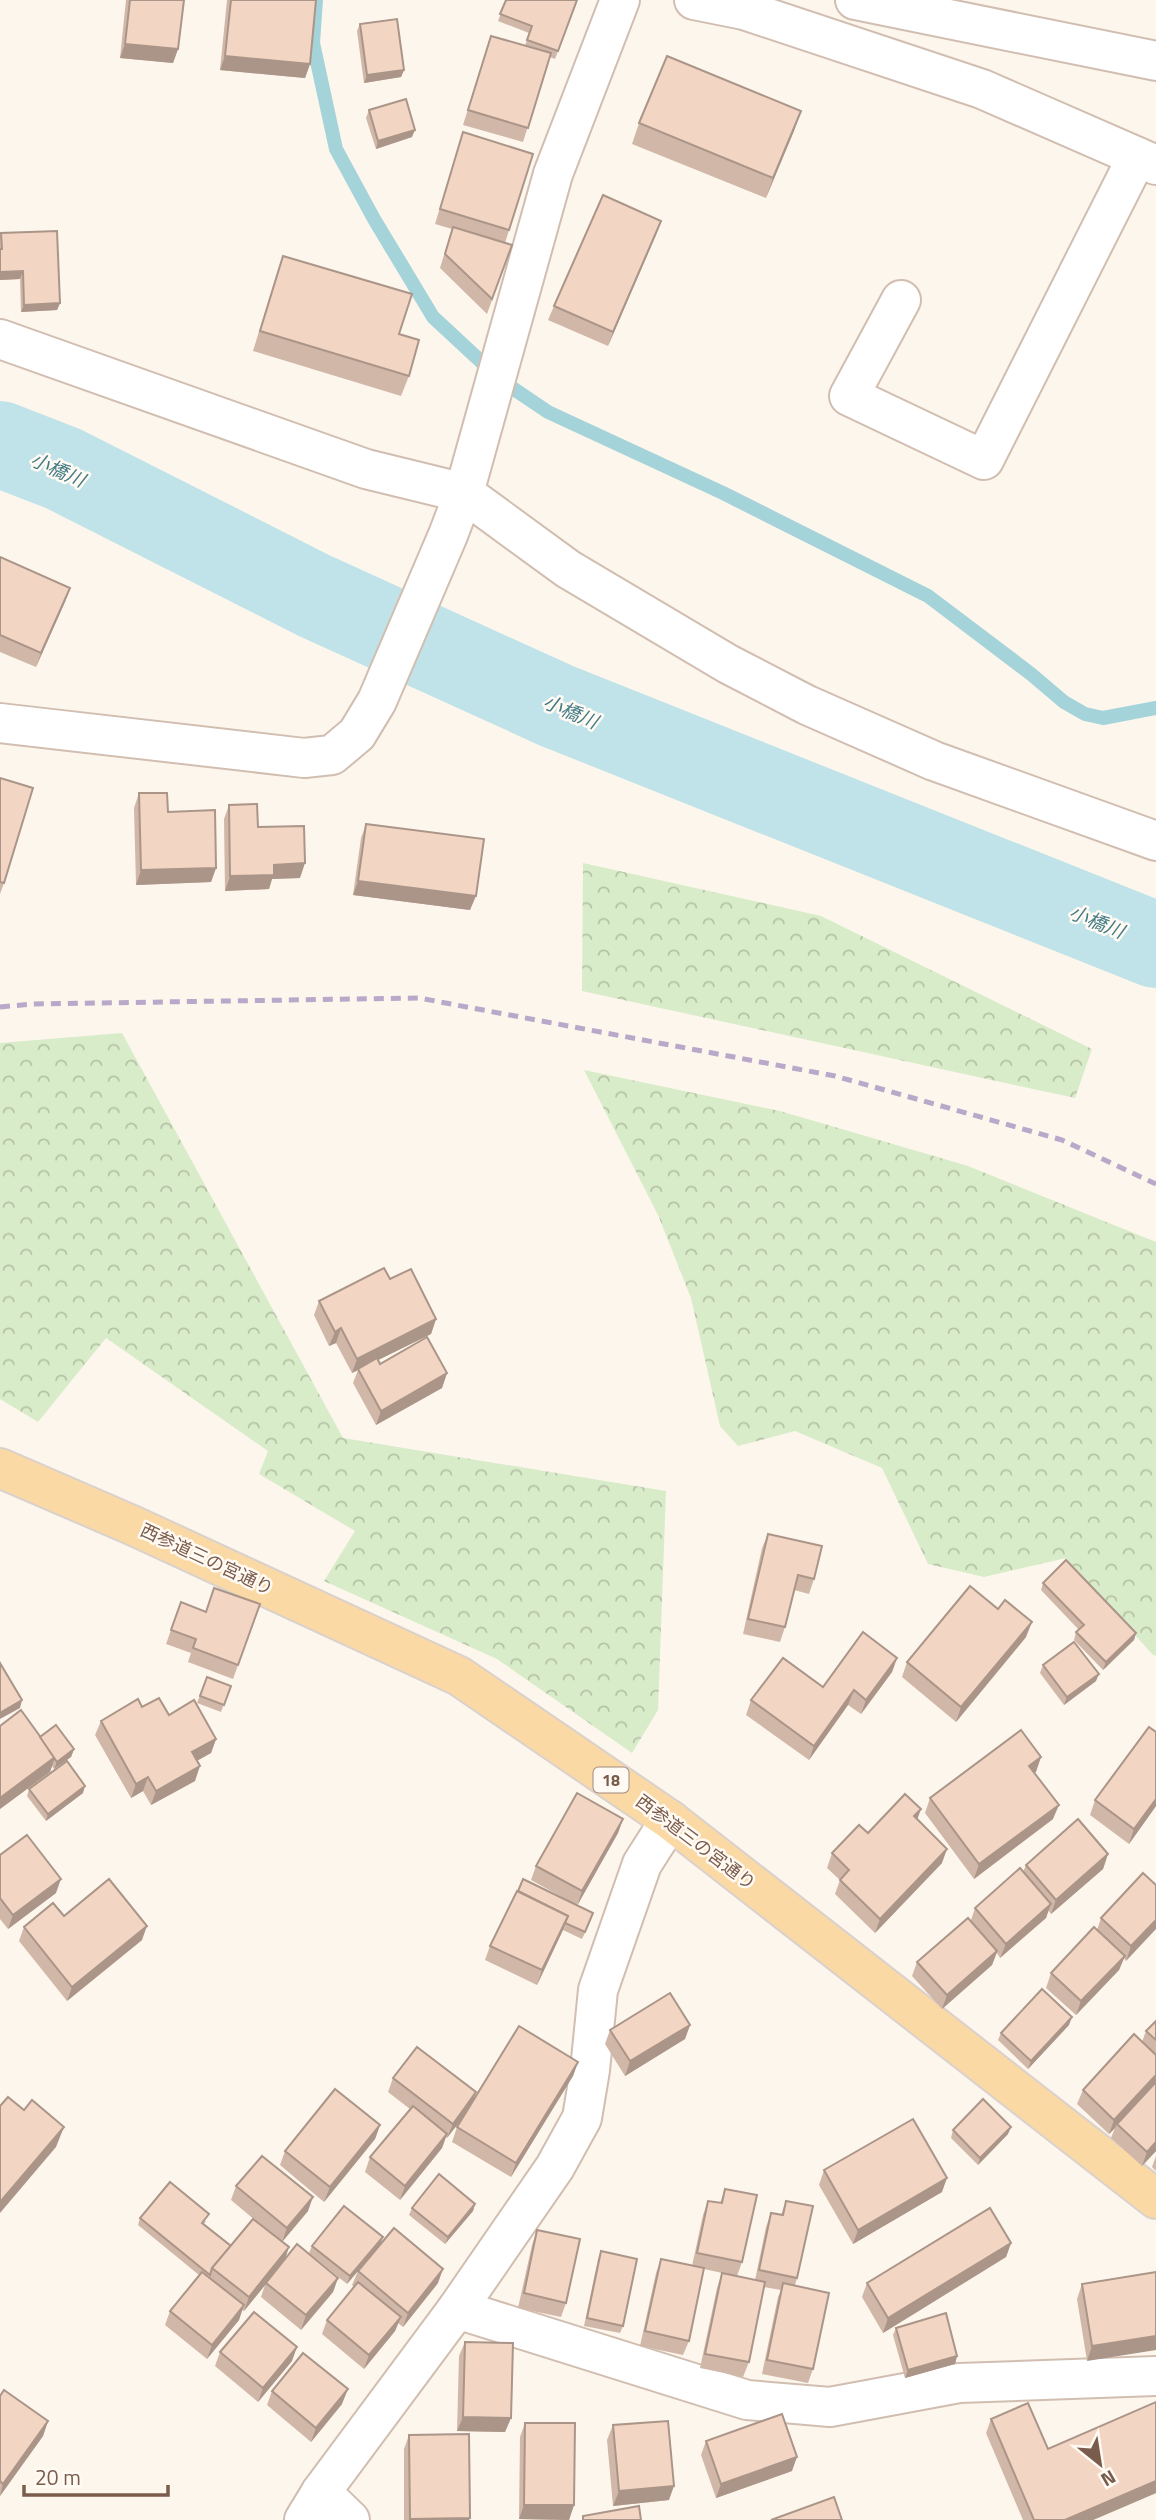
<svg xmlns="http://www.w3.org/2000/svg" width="1156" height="2520" viewBox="0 0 1156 2520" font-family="'Titillium Web','Noto Sans JP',sans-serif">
  <defs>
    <pattern id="forest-crowns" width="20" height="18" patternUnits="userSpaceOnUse" patternTransform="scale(1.75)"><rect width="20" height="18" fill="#d8ecc9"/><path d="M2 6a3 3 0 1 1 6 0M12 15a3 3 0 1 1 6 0" fill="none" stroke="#b4c2a5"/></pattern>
  </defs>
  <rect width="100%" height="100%" fill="#fdf6ec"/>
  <g fill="url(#forest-crowns)">
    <polygon points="583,863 821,916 1092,1049 1075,1098 582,991"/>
    <polygon points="122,1033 343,1438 666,1491 658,1710 632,1753 497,1659 324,1581 355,1531 259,1474 268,1451 106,1338 38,1422 0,1399 0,1043"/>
    <polygon points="584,1070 780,1111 968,1166 1156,1242 1156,1656 1152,1654 1066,1558 984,1577 928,1564 882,1468 795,1431 738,1446 720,1426 691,1298 658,1215"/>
  </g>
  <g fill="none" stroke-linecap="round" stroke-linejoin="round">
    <polyline stroke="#a5d3da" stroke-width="14" points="316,0 313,43 336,149 374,219 433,317 502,381 548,412 723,493 928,596 1031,674 1064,702 1085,714 1103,718 1156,708"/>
    <polyline stroke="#bfe3e8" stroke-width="86" points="0,444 64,469 315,596 557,706 1156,945"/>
    <g stroke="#d1beb0" stroke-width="42">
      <g id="minor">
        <polyline points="694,0 744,10 982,89 1156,165"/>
        <polyline points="855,0 1156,61"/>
        <polyline points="901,300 849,396 984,460 1137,157"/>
        <polyline points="0,339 366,469 464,493 568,569 728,664 807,705 934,761 1156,841"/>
        <polyline points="0,723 304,758 332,755 357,734 377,701 448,535 464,493 553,174 620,0"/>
        <polyline points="457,2309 747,2400 830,2407 959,2383 1156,2376"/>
        <polyline points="321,2492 350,2520"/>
        <polyline points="304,2520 321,2492 457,2309 555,2167 582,2118 590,2070 598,1990 642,1864 670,1820"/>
      </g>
    </g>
    <g stroke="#dad1cd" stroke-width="42">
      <polyline id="major" points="0,1468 134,1526 459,1676 670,1820 1156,2199"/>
    </g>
    <use href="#minor" stroke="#fff" stroke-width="38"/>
    <use href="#major" stroke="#fbd9a5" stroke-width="38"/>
    <polyline stroke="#b9a8c9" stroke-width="5" stroke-dasharray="10 7" stroke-linecap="butt" points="0,1007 33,1004 419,998 835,1076 1062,1140 1156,1184"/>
  </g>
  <g fill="#d1b7a8">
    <polygon points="126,0 184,0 178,49 173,63 120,58"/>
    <polygon points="227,0 316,0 310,64 305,78 220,70"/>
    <polygon points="506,0 577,0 555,59 550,57 523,142 463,125 491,36 525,46 529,33 498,21"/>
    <polygon points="360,24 404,70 401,77 364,83 357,31"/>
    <polygon points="369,110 412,137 376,149 366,118"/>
    <polygon points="801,111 766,198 632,144 639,123"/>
    <polygon points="463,132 509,230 505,243 512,245 487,314 440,268 452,229 435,224"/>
    <polygon points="661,221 608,346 548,320 554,306"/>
    <polygon points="1,233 60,303 57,310 21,312 20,279 0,280 0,237"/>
    <polygon points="283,256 399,334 409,376 401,396 253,351 276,276"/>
    <polygon points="0,557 70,588 36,667 0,652"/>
    <polygon points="0,778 4,883 0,894"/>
    <polygon points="139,793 168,812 216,868 211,882 136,885 134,808"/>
    <polygon points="229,805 258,827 300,878 272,879 269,889 225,891 224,819"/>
    <polygon points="366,824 470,910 353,895 361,838"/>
    <polygon points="390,1279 436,1319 431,1334 378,1360 380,1364 447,1373 442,1388 376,1425 353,1383 358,1370 352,1373 336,1343 329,1346 314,1315 319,1301"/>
    <polygon points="768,1534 814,1579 809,1594 794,1590 785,1627 780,1642 743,1634 762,1548"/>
    <polygon points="1043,1583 1136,1633 1134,1640 1103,1670 1074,1640 1076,1632 1079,1630 1041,1590"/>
    <polygon points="181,1602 205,1612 260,1604 233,1679 188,1662 191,1653 166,1644"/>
    <polygon points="1026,1637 956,1722 902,1677 907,1662"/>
    <polygon points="897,1658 892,1672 861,1714 848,1705 809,1760 746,1715 751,1700 823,1687"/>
    <polygon points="1043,1665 1096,1681 1064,1705 1040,1673"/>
    <polygon points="207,1677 231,1686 221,1712 197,1703"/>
    <polygon points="142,1707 169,1715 216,1739 211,1753 197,1761 195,1781 151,1805 143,1791 131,1798 95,1735 101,1721"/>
    <polygon points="0,1726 40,1737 74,1749 71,1757 54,1769 52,1766 50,1772 0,1809"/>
    <polygon points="1041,1757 1034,1773 1053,1819 974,1879 925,1813 930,1798"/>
    <polygon points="29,1789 83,1793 46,1821 27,1796"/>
    <polygon points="1095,1800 1156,1806 1129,1844 1090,1815"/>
    <polygon points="623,1819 618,1833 577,1905 591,1920 582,1939 563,1930 537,1985 485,1960 490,1946 571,1902 531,1880 536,1866"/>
    <polygon points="917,1820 942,1863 875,1933 835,1894 840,1880 827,1868 832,1853 868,1833"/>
    <polygon points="1108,1854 1103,1869 1051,1914 1048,1910 1046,1918 1000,1958 997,1953 992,1965 942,2009 912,1976 917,1962 971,1920 975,1908 1023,1872 1026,1865"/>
    <polygon points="0,1855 56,1893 8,1929 0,1919"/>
    <polygon points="1156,1885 1126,1961 1124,1958 1119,1970 1076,2015 1046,1988 1051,1973 1097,1930 1101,1918"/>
    <polygon points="64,1916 142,1940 67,2001 19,1941 24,1927"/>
    <polygon points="1156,2021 1156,2151 1142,2166 1111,2138 1115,2128 1109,2134 1077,2104 1083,2090 1142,2042 1146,2031"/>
    <polygon points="690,2025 685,2039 625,2076 605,2044 610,2030"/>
    <polygon points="1069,2025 1028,2069 998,2040 1001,2033"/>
    <polygon points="578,2062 573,2076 511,2177 452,2142 457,2127 463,2117 447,2138 446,2137 442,2148 400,2200 365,2172 370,2157 410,2109 388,2092 393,2078 474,2100"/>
    <polygon points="380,2125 375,2139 324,2202 280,2165 285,2151"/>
    <polygon points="953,2130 1008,2134 978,2165 951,2138"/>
    <polygon points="1156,2156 1156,2171 1152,2167"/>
    <polygon points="824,2170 942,2192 853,2244 819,2185"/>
    <polygon points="236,2186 308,2211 282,2242 289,2247 284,2261 338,2278 333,2292 301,2330 261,2297 265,2285 244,2311 242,2310 239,2320 207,2359 165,2325 170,2311 199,2275 138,2225 140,2218 206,2221 204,2224 231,2246 269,2232 231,2200"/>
    <polygon points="725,2189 742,2262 737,2276 755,2280 766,2227 771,2213 781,2215 786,2201 797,2278 795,2285 813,2369 808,2383 762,2374 778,2297 781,2290 764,2287 749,2362 743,2377 700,2368 717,2288 722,2273 704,2269 689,2341 683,2355 640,2346 656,2273 661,2259 692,2266 703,2215 708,2201 720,2203"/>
    <polygon points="475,2204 473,2211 445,2244 409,2215 412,2208"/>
    <polygon points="537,2230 566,2303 561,2317 518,2308 532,2245"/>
    <polygon points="1011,2243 1006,2257 883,2333 862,2297 867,2283"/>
    <polygon points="380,2244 438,2283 403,2327 398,2323 395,2331 364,2369 322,2334 327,2320 354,2287 352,2285 358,2271 347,2284 309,2253 312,2246"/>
    <polygon points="601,2251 623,2326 620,2333 584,2326 598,2259"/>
    <polygon points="1156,2272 1087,2361 1077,2299 1082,2284"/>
    <polygon points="896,2328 957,2356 955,2364 905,2378 893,2335"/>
    <polygon points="465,2342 511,2418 505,2432 457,2431 459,2356"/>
    <polygon points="220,2352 292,2361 258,2402 215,2366"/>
    <polygon points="272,2391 342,2404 311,2442 267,2405"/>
    <polygon points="0,2396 48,2421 43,2436 0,2496"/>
    <polygon points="991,2419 1048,2449 1156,2493 1093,2520 1023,2520 986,2433"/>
    <polygon points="525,2423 574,2505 569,2520 519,2519 520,2437"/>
    <polygon points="613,2425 669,2500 613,2506 607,2440"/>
    <polygon points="409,2435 469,2520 404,2520 404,2449"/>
    <polygon points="706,2441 792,2471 716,2498 701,2455"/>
  </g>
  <g fill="#aa9588">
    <polygon points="125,44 178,49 173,63 120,58"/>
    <polygon points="225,56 310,64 305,78 220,70"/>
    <polygon points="404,70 401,77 364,83 367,75"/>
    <polygon points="801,111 794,131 766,198 773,178"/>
    <polygon points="415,130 412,137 376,149 378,141"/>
    <polygon points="661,221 656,235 608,346 613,332"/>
    <polygon points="23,271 20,279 0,280 0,272"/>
    <polygon points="60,303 57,310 21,312 24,305"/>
    <polygon points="70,588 65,602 36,667 41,653"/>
    <polygon points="305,863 300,878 272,879 269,889 225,891 230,876 274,865"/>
    <polygon points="216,868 211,882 136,885 141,870"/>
    <polygon points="358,881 476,896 470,910 353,895"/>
    <polygon points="436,1319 431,1334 352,1373 357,1359"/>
    <polygon points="341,1328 336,1343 329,1346 335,1332"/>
    <polygon points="447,1373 442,1388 376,1425 381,1411"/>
    <polygon points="1032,1622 1026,1637 956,1722 961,1707"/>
    <polygon points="1136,1633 1134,1640 1103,1670 1106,1662"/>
    <polygon points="897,1658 892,1672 861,1714 866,1700"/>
    <polygon points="1099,1674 1096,1681 1064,1705 1067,1697"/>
    <polygon points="854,1690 848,1705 809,1760 814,1746"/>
    <polygon points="22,1700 20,1708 0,1719 0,1713"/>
    <polygon points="216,1739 211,1753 187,1766 192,1752"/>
    <polygon points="74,1749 71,1757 54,1769 57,1762"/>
    <polygon points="55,1757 50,1772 0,1809 0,1798"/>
    <polygon points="1041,1757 1036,1772 1024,1780 1029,1766"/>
    <polygon points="200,1766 195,1781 151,1805 156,1791"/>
    <polygon points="148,1777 143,1791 131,1798 136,1784"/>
    <polygon points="85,1786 83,1793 46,1821 48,1814"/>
    <polygon points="1156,1799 1156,1806 1129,1844 1134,1829"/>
    <polygon points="1059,1805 1053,1819 974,1879 979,1864"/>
    <polygon points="921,1809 916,1823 914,1816"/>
    <polygon points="623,1819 618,1833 577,1906 582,1891"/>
    <polygon points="947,1849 942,1863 875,1933 880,1919"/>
    <polygon points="1108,1854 1103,1869 1051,1914 1056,1900"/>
    <polygon points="61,1879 56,1893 8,1929 13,1915"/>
    <polygon points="1051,1904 1046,1918 1000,1958 1006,1944"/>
    <polygon points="568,1916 563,1930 537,1985 542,1970"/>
    <polygon points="1156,1920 1156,1929 1126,1961 1131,1946"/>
    <polygon points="147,1926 142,1940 67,2001 72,1987"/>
    <polygon points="997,1951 992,1965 942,2009 947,1995"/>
    <polygon points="1125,1956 1119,1970 1076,2015 1081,2001"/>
    <polygon points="1072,2017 1069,2025 1028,2069 1031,2061"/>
    <polygon points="690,2025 685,2039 625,2076 630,2061"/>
    <polygon points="578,2062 573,2076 511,2177 516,2163"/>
    <polygon points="1156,2075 1156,2084 1117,2124 1115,2128 1109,2134 1114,2120"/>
    <polygon points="476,2092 471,2107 447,2138 453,2124"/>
    <polygon points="380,2125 375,2139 324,2202 330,2187"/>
    <polygon points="64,2127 56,2147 0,2213 0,2202"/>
    <polygon points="1011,2127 1008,2134 978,2165 980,2158"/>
    <polygon points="447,2134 442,2148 400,2200 405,2186"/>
    <polygon points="1156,2142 1156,2151 1142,2166 1147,2152"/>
    <polygon points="947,2178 942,2192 853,2244 858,2230"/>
    <polygon points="313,2197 308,2211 282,2242 287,2228"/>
    <polygon points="475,2204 473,2211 445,2244 448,2237"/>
    <polygon points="383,2237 380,2245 347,2284 350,2276"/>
    <polygon points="1011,2243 1006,2257 883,2333 888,2318"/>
    <polygon points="289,2247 284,2262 244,2311 249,2297"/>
    <polygon points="443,2269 438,2283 403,2327 408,2313"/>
    <polygon points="338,2278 333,2292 301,2330 306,2315"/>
    <polygon points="244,2305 239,2320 207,2359 212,2345"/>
    <polygon points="401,2317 395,2331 364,2369 369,2355"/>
    <polygon points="1156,2336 1156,2350 1087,2361 1092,2346"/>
    <polygon points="297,2347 292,2361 258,2402 263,2388"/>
    <polygon points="957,2356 955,2364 905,2378 908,2370"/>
    <polygon points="348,2389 342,2404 311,2442 316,2428"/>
    <polygon points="463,2417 511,2418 505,2432 457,2431"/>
    <polygon points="48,2421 43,2436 0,2496 3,2484"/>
    <polygon points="797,2457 792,2471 716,2498 721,2484"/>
    <polygon points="1156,2481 1156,2493 1093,2520 1065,2520"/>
    <polygon points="674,2486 669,2500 613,2506 619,2491"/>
    <polygon points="524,2505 574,2505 569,2520 519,2519"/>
    <polygon points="470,2518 469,2520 409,2520 410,2519"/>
  </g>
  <g fill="#f3d5c3" stroke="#aa9588" stroke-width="2">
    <polygon points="130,0 184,0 178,49 125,44"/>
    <polygon points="231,0 316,0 310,64 225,56"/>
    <polygon points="506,0 577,0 558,51 527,40 532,26 500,14"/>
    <polygon points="397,19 404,70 367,75 360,24"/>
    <polygon points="491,36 551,53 528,128 468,110"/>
    <polygon points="667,56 801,111 773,178 639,123"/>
    <polygon points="406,99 415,130 378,141 369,110"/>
    <polygon points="463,132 533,154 509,230 440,209"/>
    <polygon points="603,195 661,221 613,332 554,306"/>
    <polygon points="453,227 512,245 492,299 445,254"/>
    <polygon points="57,231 60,303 24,305 23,271 0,272 0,249 2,249 1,233"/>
    <polygon points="283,256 412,294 399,334 419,340 409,376 260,331"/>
    <polygon points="0,557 70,588 41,653 0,635"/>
    <polygon points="0,778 33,788 4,883 0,882"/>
    <polygon points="139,793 167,793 168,812 215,810 216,868 141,870"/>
    <polygon points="257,804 258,827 304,826 305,863 274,865 274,875 230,876 229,805"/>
    <polygon points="366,824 484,839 476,896 358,881"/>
    <polygon points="384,1268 390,1279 411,1269 436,1319 357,1359 341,1328 335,1332 319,1301"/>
    <polygon points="427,1337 447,1373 381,1411 358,1369 377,1358 380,1364"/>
    <polygon points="768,1534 822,1546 814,1579 798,1575 785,1627 748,1619"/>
    <polygon points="1066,1560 1136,1633 1106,1662 1076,1632 1084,1625 1043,1583"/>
    <polygon points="970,1586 998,1609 1005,1600 1032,1622 961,1707 907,1662"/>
    <polygon points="214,1588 260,1604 238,1665 193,1648 196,1639 171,1630 181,1602 206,1612"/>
    <polygon points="863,1632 897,1658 866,1700 854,1690 814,1746 751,1700 783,1658 823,1687"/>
    <polygon points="1074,1642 1099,1674 1067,1697 1043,1665"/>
    <polygon points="0,1663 22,1700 0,1713"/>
    <polygon points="207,1677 231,1686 224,1705 200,1696"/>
    <polygon points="159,1698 169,1715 194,1700 216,1739 192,1752 200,1766 156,1791 148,1777 136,1784 101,1721 138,1699 142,1707"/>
    <polygon points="21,1710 55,1757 0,1798 0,1726"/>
    <polygon points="56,1725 74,1749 57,1762 40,1737"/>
    <polygon points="1149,1727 1156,1732 1156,1799 1134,1829 1095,1800"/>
    <polygon points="1021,1730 1041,1757 1029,1766 1059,1805 979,1864 930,1798"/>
    <polygon points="67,1761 85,1786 48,1814 29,1789"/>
    <polygon points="577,1793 623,1819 582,1891 536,1866"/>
    <polygon points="905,1794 921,1809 914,1816 947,1849 880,1919 840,1880 849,1870 832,1853 859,1825 868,1833"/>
    <polygon points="1078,1819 1108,1854 1056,1900 1026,1865"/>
    <polygon points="27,1835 61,1879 13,1915 0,1898 0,1855"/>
    <polygon points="1020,1868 1051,1904 1006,1944 975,1908"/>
    <polygon points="1143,1873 1156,1885 1156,1920 1131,1946 1101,1918"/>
    <polygon points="109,1879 147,1926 72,1987 24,1927 53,1903 64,1916"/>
    <polygon points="523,1879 593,1913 585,1932 565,1923 568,1916 518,1891"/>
    <polygon points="517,1891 568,1916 542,1970 490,1946"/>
    <polygon points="968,1918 997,1951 947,1995 917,1962"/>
    <polygon points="1094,1927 1125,1956 1081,2001 1051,1973"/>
    <polygon points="1042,1989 1072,2017 1031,2061 1001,2033"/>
    <polygon points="670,1993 690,2025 630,2061 610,2030"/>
    <polygon points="1156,2021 1156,2040 1146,2031"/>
    <polygon points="519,2026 578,2062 516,2163 457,2127"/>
    <polygon points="1134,2034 1156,2055 1156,2075 1114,2120 1083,2090"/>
    <polygon points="417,2047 476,2092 453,2124 393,2078"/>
    <polygon points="1156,2082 1156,2142 1147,2152 1117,2124"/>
    <polygon points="335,2089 380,2125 330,2187 285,2151"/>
    <polygon points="8,2097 24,2110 32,2100 64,2127 0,2202 0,2106"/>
    <polygon points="983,2099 1011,2127 980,2158 953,2130"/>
    <polygon points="413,2106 447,2134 405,2186 370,2157"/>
    <polygon points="913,2119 947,2178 858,2230 824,2170"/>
    <polygon points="262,2156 313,2197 287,2228 236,2186"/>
    <polygon points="439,2174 475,2204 448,2237 412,2208"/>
    <polygon points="170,2182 209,2214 202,2223 231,2246 212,2268 210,2275 140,2218"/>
    <polygon points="725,2189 757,2195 742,2262 697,2253 708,2201 722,2203"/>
    <polygon points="786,2201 813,2206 797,2278 759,2270 771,2213 783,2215"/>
    <polygon points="344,2206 383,2237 350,2276 312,2246"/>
    <polygon points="990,2208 1011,2243 888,2318 867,2283"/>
    <polygon points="253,2219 289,2247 249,2297 212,2268"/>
    <polygon points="394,2228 443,2269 408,2313 358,2271"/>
    <polygon points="537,2230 580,2239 566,2303 524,2293"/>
    <polygon points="297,2244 338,2278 306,2315 266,2283"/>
    <polygon points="601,2251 637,2259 623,2326 587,2318"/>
    <polygon points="661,2259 704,2268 689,2341 645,2331"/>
    <polygon points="202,2272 244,2305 212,2345 170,2311"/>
    <polygon points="1156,2272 1156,2336 1092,2346 1082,2284"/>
    <polygon points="722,2273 765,2282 749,2362 705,2354"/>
    <polygon points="358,2282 401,2317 369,2355 327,2320"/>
    <polygon points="783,2283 829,2293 813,2369 767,2360"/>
    <polygon points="254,2312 297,2347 263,2388 220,2352"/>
    <polygon points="946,2313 957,2356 908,2370 896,2328"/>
    <polygon points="465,2342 513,2343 511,2418 463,2417"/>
    <polygon points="303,2353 348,2389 316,2428 272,2391"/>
    <polygon points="4,2390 48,2421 3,2484 0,2481 0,2396"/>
    <polygon points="1156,2402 1156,2481 1065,2520 1034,2520 991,2419 1028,2403 1048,2449"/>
    <polygon points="782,2414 797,2457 721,2484 706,2441"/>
    <polygon points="668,2421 674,2486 619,2491 613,2425"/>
    <polygon points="525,2423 575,2423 574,2505 524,2505"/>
    <polygon points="469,2434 470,2518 410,2519 409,2435"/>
    <polygon points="834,2497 842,2520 771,2520"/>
    <polygon points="639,2506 641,2520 583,2520 583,2516"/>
  </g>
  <g text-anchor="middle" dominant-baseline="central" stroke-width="5" stroke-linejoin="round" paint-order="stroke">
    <rect fill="#fffaf3" stroke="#a28b7f" stroke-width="2" x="593.5" y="1767.5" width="35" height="25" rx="5"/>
    <g font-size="16" font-weight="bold" fill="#7a5c4d">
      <text x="611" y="1780">18</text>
    </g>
    <g font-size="18" fill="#7a5c4d" stroke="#fffaf3">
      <text transform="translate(207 1559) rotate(25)">西参道三の宮通り</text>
      <text transform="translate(696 1842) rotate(37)">西参道三の宮通り</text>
    </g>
    <g font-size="19" font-style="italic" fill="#437c86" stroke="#fffaf3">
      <text transform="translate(58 469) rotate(24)">小橋川</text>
      <text transform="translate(571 711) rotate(23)">小橋川</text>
      <text transform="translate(1097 921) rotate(22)">小橋川</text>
    </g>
  </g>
  <g transform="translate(1100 2464) rotate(150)" stroke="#fffaf3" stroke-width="5" paint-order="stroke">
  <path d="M0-5L12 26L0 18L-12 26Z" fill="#7a5c4d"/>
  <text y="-10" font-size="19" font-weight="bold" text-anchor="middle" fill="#7a5c4d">N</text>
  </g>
  <path d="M24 2485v10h144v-10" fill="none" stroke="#7a5c4d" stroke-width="3.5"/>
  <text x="35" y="2485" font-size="21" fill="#7a5c4d" stroke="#fffaf3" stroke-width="5" paint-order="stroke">20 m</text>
</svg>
